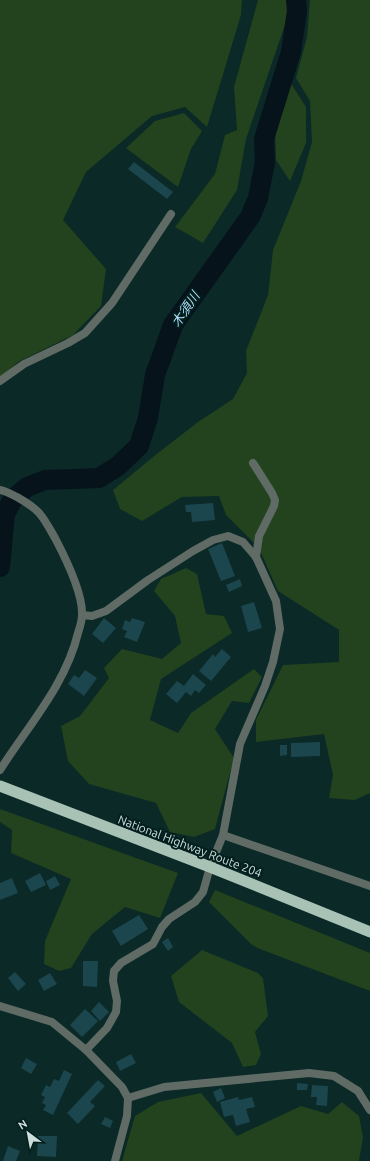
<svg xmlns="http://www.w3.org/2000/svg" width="370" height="1161" viewBox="0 0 370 1161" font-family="Ubuntu,'Noto Sans JP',sans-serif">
  <rect width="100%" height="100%" fill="#0a2927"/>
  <g fill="#22431d">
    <polygon points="0,0 242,0 241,15 207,127 185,107 152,116 86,172 63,220 106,269 101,306 73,335 18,362 0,378"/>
    <polygon points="258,0 287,0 288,16 246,139 237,190 203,243 175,227 215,174 225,135 237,130 234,87"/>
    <polygon points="310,0 370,0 370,793 355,800 329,798 333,775 324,734 256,742 256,720 283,665 339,662 339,630 278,591 259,548 226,515 219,496 182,497 142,521 120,509 113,490 153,457 198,422 233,399 247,373 246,351 268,295 273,250 301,181 312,142 310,101 296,78 307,37"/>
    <polygon points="290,82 306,107 306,143 290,181 276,160 275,125"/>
    <polygon points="184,113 202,131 191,149 178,187 126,148 155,121"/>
    <polygon points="186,568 197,574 206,614 224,616 232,633 161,679 150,720 178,733 191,713 254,669 262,677 249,703 232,701 215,729 234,758 215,829 194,837 170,832 156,803 89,784 68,761 61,726 80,716 109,678 104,668 122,649 162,659 181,643 175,616 154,591 161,579"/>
    <polygon points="0,809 178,873 160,918 125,907 92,934 71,968 59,971 44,964 45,941 71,879 11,853 12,830 0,822"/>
    <polygon points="215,890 370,953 370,991 260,949 252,945 209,902"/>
    <polygon points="202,950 258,973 263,978 268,1016 255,1032 261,1054 256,1065 243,1067 232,1043 179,1002 171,976"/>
    <polygon points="201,1093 237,1136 301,1106 328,1114 342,1102 359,1116 363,1137 359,1161 122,1161 135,1116 158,1102"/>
  </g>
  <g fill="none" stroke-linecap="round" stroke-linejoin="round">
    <polyline stroke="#07131b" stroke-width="20" points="0,567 5,514 13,499 27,487 45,480 99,478 118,466 139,446 148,418 155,375 173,325 250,217 258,198 265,162 264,139 291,52 297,11 296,0"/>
  </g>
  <g fill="#1c464e">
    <polygon points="134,162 173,192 167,199 128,169"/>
    <polygon points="213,503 215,520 192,522 191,512 186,512 185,505"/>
    <polygon points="222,543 235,576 221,581 208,549"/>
    <polygon points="240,579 242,586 229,592 226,585"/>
    <polygon points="254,602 262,628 248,632 241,606"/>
    <polygon points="104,618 116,628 103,643 92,634"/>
    <polygon points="132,618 145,622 137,642 124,637 127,631 122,629 125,620 130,622"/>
    <polygon points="222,649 231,657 211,681 199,671 213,654 215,657"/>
    <polygon points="85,670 97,678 84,696 68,684 74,675 79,678"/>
    <polygon points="193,674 206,685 199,693 195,690 191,696 186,692 177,703 166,694 177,681 184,686"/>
    <polygon points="320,742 320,756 291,757 291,743"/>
    <polygon points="280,745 287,745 287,755 280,756"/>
    <polygon points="40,873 46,885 31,892 25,881"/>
    <polygon points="55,876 60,885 50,890 46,881"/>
    <polygon points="12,878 18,893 0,900 0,883"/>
    <polygon points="139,915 148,929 121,946 112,931"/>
    <polygon points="168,938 173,947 168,951 162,942"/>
    <polygon points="83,961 98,961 97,987 83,986"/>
    <polygon points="15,972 26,984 18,991 8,978"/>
    <polygon points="50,973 57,984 44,991 38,980"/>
    <polygon points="99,1002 109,1012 100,1021 91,1011"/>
    <polygon points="85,1009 98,1021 82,1037 70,1025"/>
    <polygon points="131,1054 136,1063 120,1071 116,1062"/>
    <polygon points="26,1058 37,1064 31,1074 21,1068"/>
    <polygon points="64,1070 72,1074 53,1115 43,1110 46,1105 42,1103 45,1097 41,1095 46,1085 50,1087 54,1079 59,1081"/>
    <polygon points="98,1080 105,1086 90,1102 95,1106 78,1124 67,1113"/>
    <polygon points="297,1083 308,1084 307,1090 297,1090"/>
    <polygon points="312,1085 328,1086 327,1106 316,1105 317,1097 311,1097"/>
    <polygon points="221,1088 225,1098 217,1102 213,1092"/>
    <polygon points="238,1097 239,1100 252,1097 255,1107 246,1109 250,1122 236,1126 233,1115 224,1117 220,1102"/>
    <polygon points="105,1117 113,1121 110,1128 101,1124"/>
    <polygon points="38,1136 57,1136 56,1157 37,1156"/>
    <polygon points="8,1146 20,1151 16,1161 3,1161"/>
  </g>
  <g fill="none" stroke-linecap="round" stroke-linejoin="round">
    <g stroke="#606b66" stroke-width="8">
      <polyline points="0,381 24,364 68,343 85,333 112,303 171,214"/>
      <polyline points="253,463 272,493 275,500 274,506 259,536 256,557"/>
      <path d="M0,490c6,1 11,4 17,7 23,13 25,18 38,41 10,19 28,55 27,77 0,6 -2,12 -4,18 -12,51 -50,93 -78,137"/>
      <polyline points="82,615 92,616 106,611 148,580 193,551 213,540 228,536 243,542 256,557 276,601 280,629 273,662 265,686 240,744 223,835 210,867 203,892 195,902 169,919 162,927 153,944 121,963 114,971 113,981 117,1001 116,1012 107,1028 86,1050"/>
      <polyline points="223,835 370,886"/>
      <polyline points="0,1006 52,1022 86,1050 122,1087 128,1098 127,1116 115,1161"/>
    </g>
    <polyline stroke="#606b66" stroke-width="8" points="128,1098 164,1087 309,1073 334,1076 358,1091 370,1110"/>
    <polyline stroke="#a9c2b6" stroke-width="11" points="0,786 210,867 370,932"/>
  </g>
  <g text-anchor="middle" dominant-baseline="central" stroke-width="4" stroke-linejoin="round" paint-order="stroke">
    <g font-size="12" fill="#cddedc" stroke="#021f1d">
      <text transform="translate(190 846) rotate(21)">National Highway Route 204</text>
    </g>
    <g font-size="13" font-style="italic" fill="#b0dbf8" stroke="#021f1d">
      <text transform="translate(185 309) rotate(-56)">木須川</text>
    </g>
  </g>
  <g transform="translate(28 1133) rotate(328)" stroke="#021f1d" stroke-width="3" paint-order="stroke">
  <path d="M0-3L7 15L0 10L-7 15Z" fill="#cddedc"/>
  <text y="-6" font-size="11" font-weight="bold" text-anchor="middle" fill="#cddedc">N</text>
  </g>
</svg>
